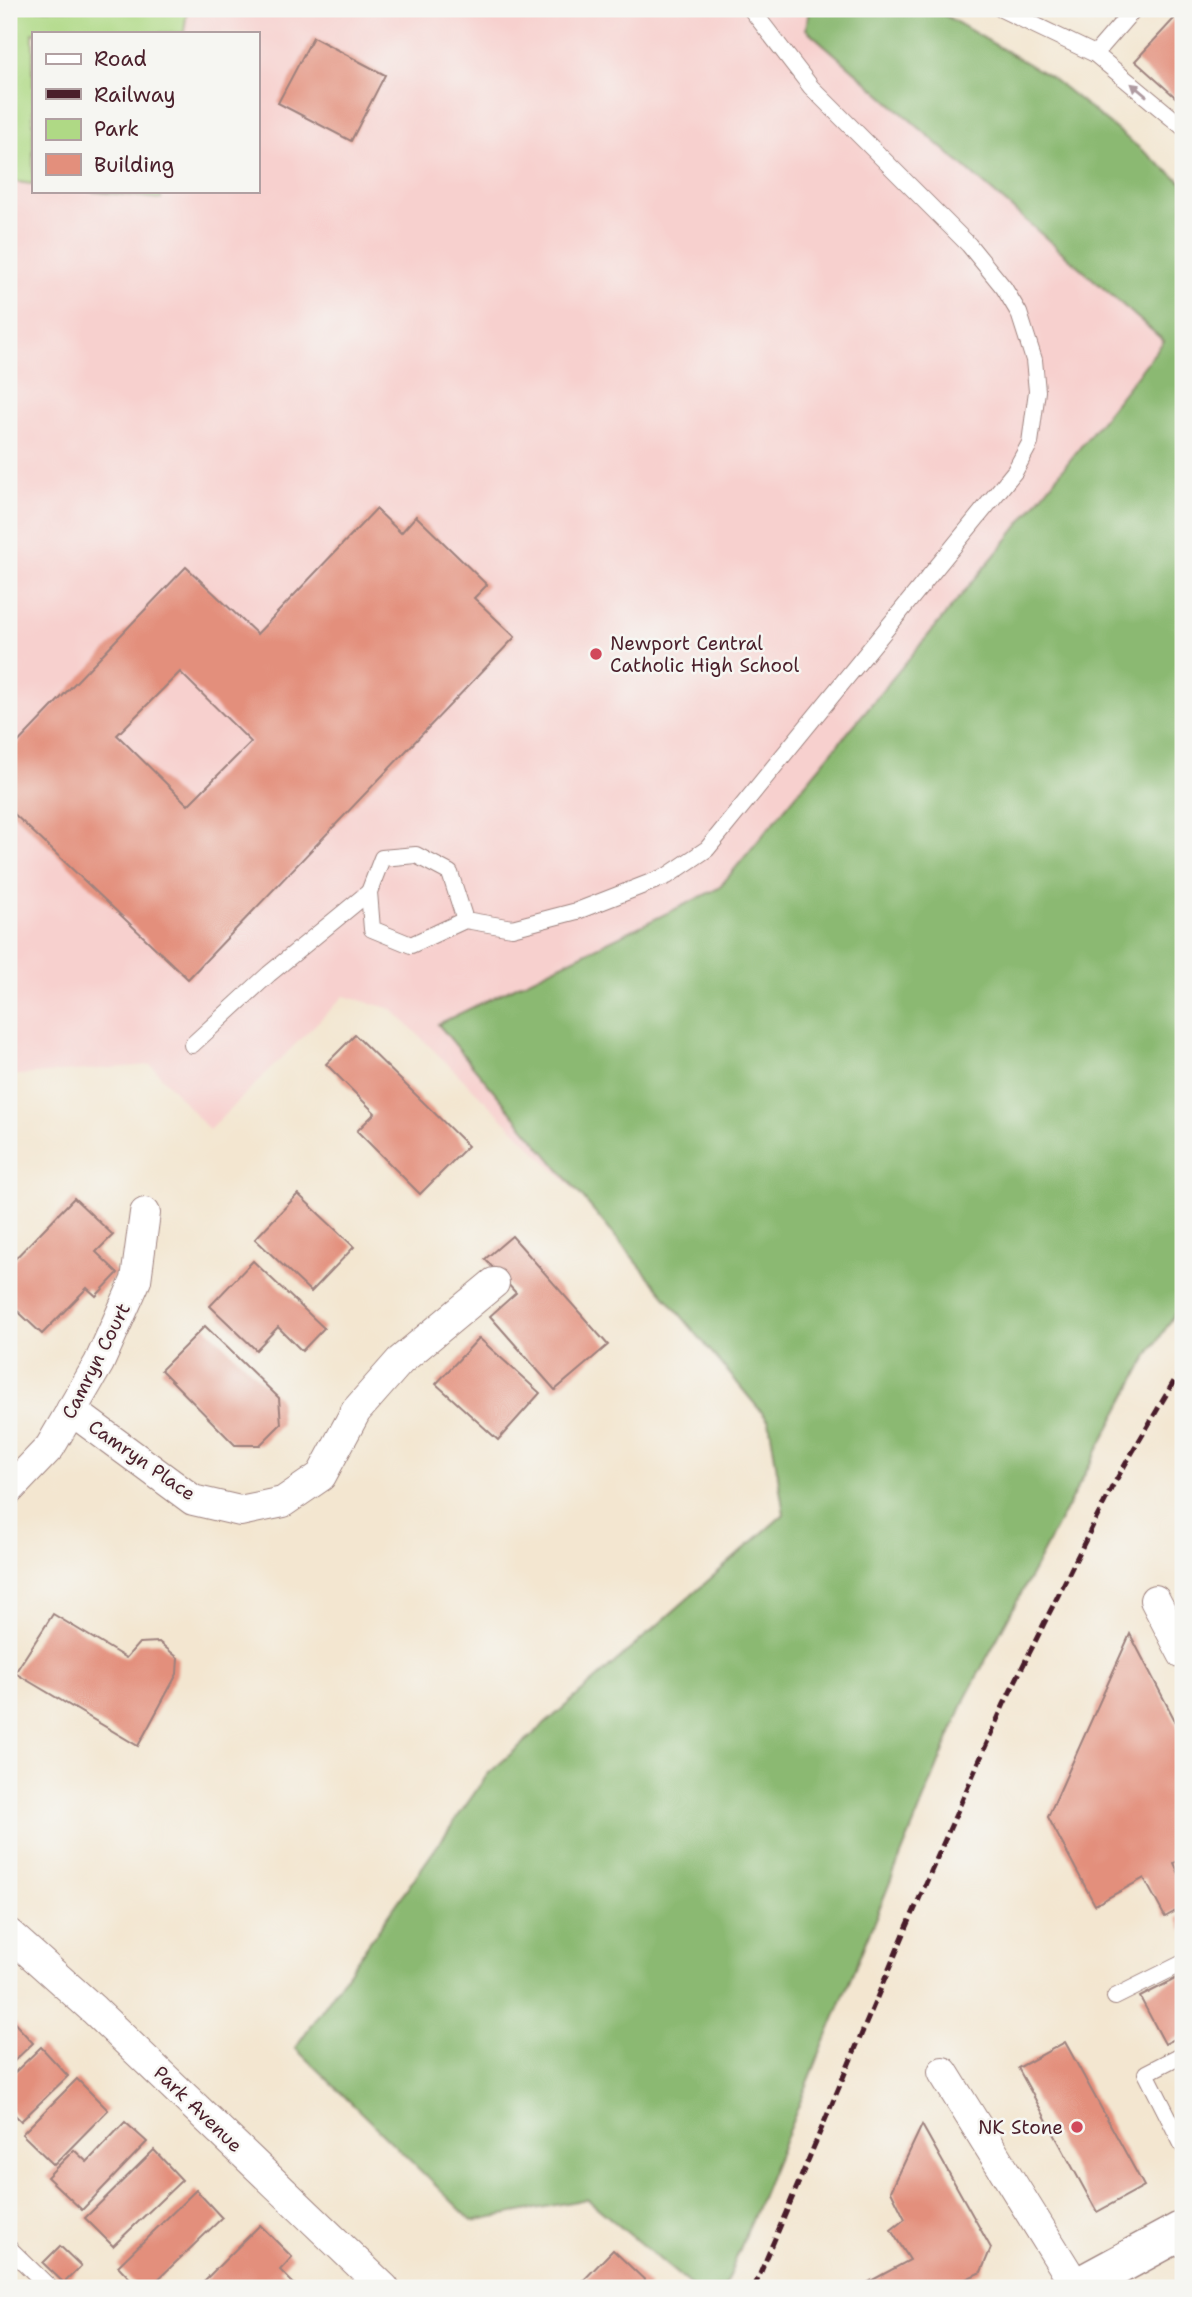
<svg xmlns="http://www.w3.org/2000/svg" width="1192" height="2297" viewBox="0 0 1192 2297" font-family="'Shantell Sans',sans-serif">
  <rect width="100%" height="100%" fill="#f6f6f2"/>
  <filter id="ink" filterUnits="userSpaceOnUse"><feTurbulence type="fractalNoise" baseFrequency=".0143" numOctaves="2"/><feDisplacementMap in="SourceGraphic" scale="14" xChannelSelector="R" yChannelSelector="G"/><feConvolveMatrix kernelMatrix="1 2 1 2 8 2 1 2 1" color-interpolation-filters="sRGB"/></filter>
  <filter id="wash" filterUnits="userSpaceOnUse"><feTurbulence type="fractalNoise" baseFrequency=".00686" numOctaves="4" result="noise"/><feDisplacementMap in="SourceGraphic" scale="28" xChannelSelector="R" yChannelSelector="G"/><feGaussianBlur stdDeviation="1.57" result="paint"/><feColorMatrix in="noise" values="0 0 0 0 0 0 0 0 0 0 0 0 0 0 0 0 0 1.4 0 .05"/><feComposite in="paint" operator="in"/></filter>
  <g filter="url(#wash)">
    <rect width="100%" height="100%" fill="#f3e6d0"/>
    <path fill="#f7d0ce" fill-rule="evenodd" d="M9,9h817l357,303 -198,1285 -593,-588 -48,-13 -135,134 -58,-65 -142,11zM33,33h224v158h-224z"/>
    <g fill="#afd985" stroke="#7c7c58" stroke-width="2">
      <polygon points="9,9 187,9 184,33 33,33 33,184 9,181"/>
      <polygon points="89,191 162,191 161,199"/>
    </g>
    <polygon fill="#8bb972" stroke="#6a6c4e" stroke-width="2" points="809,9 934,9 1052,78 1183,183 1183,1302 1147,1357 965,1699 724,2288 694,2288 587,2199 472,2221 295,2048 488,1774 784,1514 769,1421 438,1024 719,888 1003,545 1164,341 806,29"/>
    <g id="blocks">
      <g fill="#e38f7c" fill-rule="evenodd">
        <polygon points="1183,9 1183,104 1135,61"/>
        <polygon points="313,37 385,75 351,141 278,103"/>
        <path d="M376,509l25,24 15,-17 71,69 -13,13 41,39 -327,342 -179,-170v-57l177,-185 71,67zM180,672l71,70 -63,63 -71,-70z"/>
        <polygon points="355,1035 468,1146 420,1194 357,1131 375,1113 326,1064"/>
        <polygon points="298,1194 354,1247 311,1292 255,1239"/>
        <polygon points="74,1198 113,1235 96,1252 118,1273 96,1296 87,1288 42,1334 9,1303 9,1265"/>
        <polygon points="512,1236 608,1345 555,1390 490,1316 516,1293 485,1259"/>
        <polygon points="253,1261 324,1328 302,1351 278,1327 256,1350 210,1306"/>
        <polygon points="205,1326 279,1398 281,1424 260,1445 235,1445 161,1370"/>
        <polygon points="479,1338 540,1393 498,1440 436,1384"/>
        <polygon points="53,1614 126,1658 139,1643 159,1642 178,1658 177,1674 138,1746 15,1673"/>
        <polygon points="1130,1634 1183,1736 1183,1859 1174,1863 1183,1882 1183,1907 1165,1917 1144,1878 1095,1905 1048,1817"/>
        <polygon points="1183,1915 1183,1931 1177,1918"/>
        <polygon points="1183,1975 1183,2035 1165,2044 1140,1997"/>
        <polygon points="9,2017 33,2043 9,2066"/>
        <polygon points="1065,2042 1144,2186 1097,2212 1018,2068"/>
        <polygon points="41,2047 68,2076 21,2121 9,2109 9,2078"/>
        <polygon points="77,2079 108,2110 54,2165 22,2134"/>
        <polygon points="125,2122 147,2142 82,2210 47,2177 74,2150 87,2162"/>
        <polygon points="922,2125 991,2248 981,2272 947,2288 870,2288 867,2283 910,2260 891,2230 905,2219 891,2191"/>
        <polygon points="154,2150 182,2180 113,2246 85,2218"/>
        <polygon points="196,2190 222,2218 149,2288 139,2288 118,2266"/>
        <polygon points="260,2225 292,2257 280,2270 298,2288 197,2288"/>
        <polygon points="60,2246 81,2266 64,2283 43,2263"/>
        <polygon points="613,2250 650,2285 647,2288 576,2288"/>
      </g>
    </g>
  </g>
  <g filter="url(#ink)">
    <use href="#blocks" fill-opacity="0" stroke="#9e827e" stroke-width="2"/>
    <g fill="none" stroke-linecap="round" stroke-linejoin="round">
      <g stroke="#9e827e" stroke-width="18">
        <g id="service">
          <polyline points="1001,9 1095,54 1183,127"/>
          <polyline points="1095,54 1134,9"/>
          <polyline points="465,920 450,873 416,855 382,858 369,892 372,929 411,945 465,920 512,928 577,911 667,876 707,849 1015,471 1030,443 1037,391 1034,360 1019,313 1004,288 969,245 811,87 751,9"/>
          <polyline points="192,1045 269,974 369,892"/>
          <polyline points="1115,1997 1183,1963"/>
          <polyline points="1183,2054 1146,2073 1183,2146"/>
          <polyline points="9,2248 50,2288"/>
        </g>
      </g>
      <g stroke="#9e827e" stroke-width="32">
        <g id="minor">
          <polyline points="71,1410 193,1500 240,1511 283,1502 321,1476 356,1411 400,1361 494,1283"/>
          <polyline points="9,1490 50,1447 99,1363 136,1280 145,1213"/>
          <polyline points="1155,1600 1183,1654"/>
          <polyline points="9,1934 94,2010 384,2288"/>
          <polyline points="943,2072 1077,2288"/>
        </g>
      </g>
      <g stroke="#9e827e" stroke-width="41">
        <polyline id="secondary" points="1076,2288 1183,2230"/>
      </g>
      <use href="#service" stroke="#fff" stroke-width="16"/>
      <use href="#minor" stroke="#fff" stroke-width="30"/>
      <use href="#secondary" stroke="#fff" stroke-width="38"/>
      <polyline stroke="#4a1f2b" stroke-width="5" stroke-dasharray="10 5" stroke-linecap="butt" points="754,2288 906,1929 1004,1704 1112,1487 1183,1366"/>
    </g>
    <defs><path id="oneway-solid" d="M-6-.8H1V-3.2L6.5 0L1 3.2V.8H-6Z" transform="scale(1.75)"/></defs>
    <use fill="#ae9aa0" href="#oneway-solid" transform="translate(1139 90) rotate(-140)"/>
  </g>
  <g fill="#d1495b" stroke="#f6f6f2" stroke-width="2.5">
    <circle cx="596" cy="654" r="7"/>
    <circle cx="1077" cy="2127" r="7"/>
  </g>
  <g text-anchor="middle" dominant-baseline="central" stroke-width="5" stroke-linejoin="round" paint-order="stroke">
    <g font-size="19" fill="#4a1f2b" stroke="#f6f6f2" text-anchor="start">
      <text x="610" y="643">Newport Central<tspan x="610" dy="22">Catholic High School</tspan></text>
      <text x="1063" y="2127" text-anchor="end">NK Stone</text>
    </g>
    <g font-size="19" fill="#4a1f2b" stroke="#f6f6f2">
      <text transform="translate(96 1361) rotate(-63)">Camryn Court</text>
      <text transform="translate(142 1460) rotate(35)">Camryn Place</text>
      <text transform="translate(198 2109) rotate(44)">Park Avenue</text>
    </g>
  </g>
  <rect width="1192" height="2297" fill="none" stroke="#f6f6f2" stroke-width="35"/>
  <rect x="32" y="32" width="228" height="161" fill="#f6f6f2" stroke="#b1a0a2" stroke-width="2"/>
  <rect x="46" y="54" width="35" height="10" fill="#ffffff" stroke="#b1a0a2" stroke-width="2"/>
  <text x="94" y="66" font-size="21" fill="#4a1f2b">Road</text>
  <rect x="46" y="89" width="35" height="10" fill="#4a1f2b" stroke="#b1a0a2" stroke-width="2"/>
  <text x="94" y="102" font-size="21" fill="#4a1f2b">Railway</text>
  <rect x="46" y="119" width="35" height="21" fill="#afd985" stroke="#b1a0a2" stroke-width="2"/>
  <text x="94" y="136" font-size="21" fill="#4a1f2b">Park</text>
  <rect x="46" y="154" width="35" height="21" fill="#e38f7c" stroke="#b1a0a2" stroke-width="2"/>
  <text x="94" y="172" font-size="21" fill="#4a1f2b">Building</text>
</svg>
